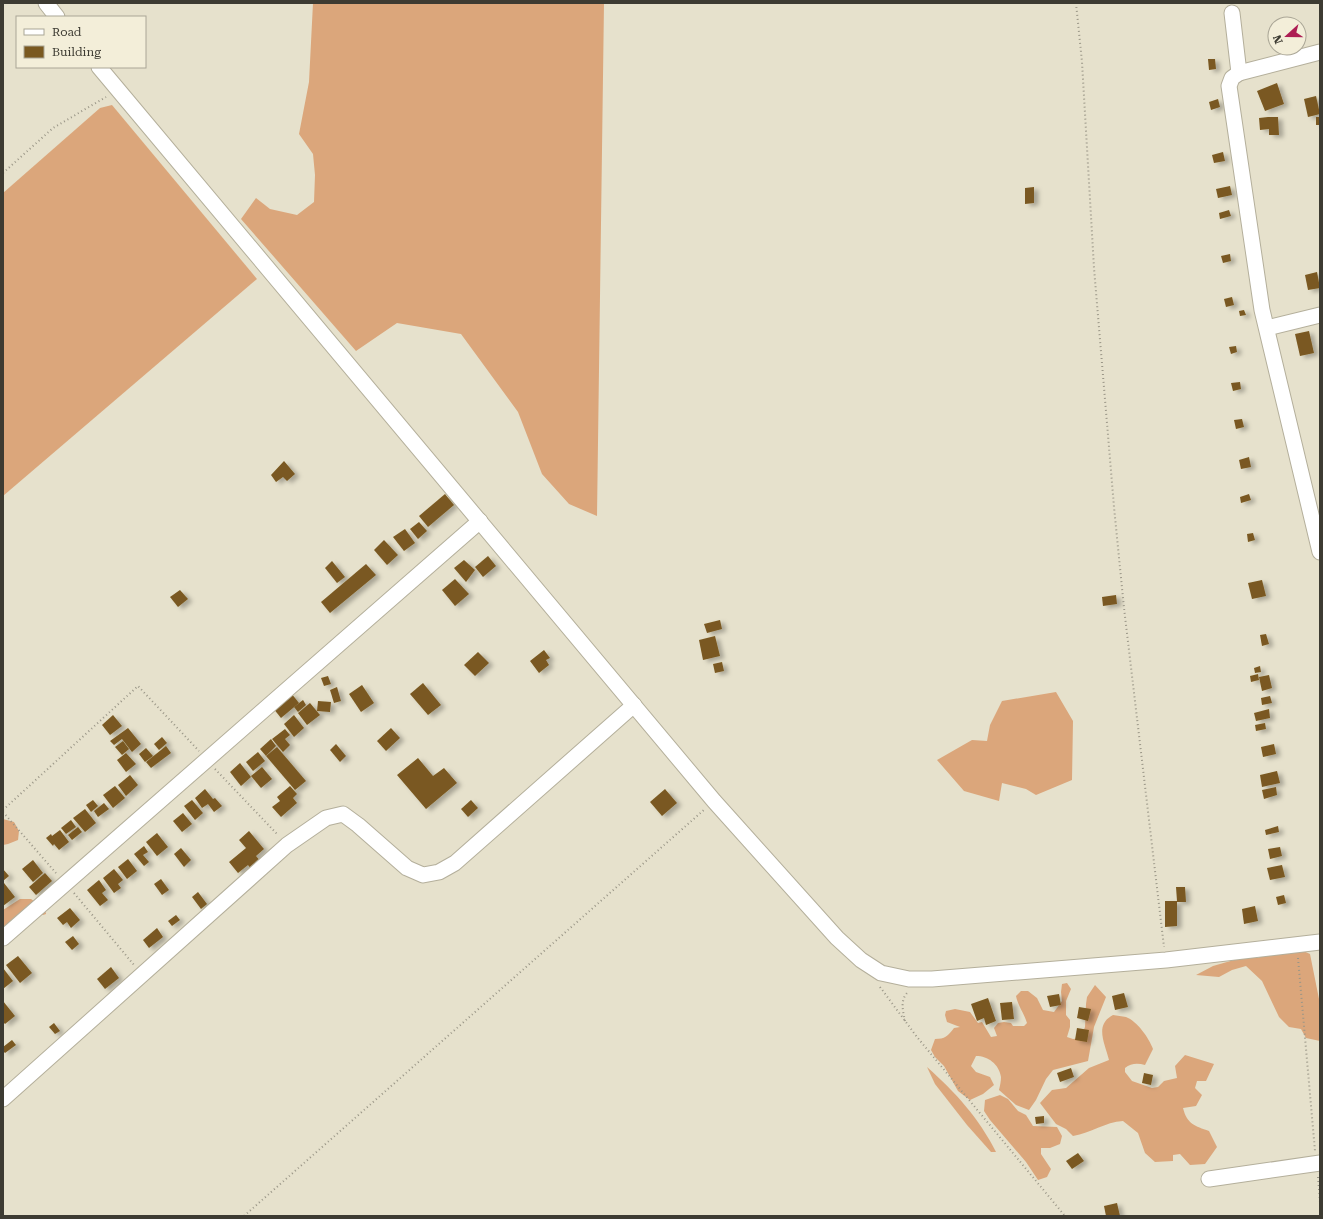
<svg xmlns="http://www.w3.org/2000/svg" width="1323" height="1219" viewBox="0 0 1323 1219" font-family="'Roboto Serif',serif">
  <defs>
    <filter id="shadow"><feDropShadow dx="4.5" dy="2.5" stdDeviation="2" flood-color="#0004"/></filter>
  </defs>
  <rect width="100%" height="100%" fill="#e6e1cc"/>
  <g fill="#dba67b">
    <polygon points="313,3 604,3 597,516 569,504 542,474 518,412 461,334 397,323 356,351 241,219 256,198 270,209 297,215 314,202 315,175 313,154 299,134 309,82"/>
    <polygon points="112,105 257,279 3,496 3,193 100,108"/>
    <polygon points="1056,692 1073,721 1072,780 1036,795 1026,789 1002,783 999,801 964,791 937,760 972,740 987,741 990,725 1002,701"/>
    <polygon points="3,819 14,822 19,831 18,840 8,844 3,845"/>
    <polygon points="20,899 31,899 45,909 46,914 43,915 38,914 34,919 34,921 30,925 3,934 3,910"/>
    <polygon points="1299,949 1310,954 1320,1004 1320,1041 1306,1038 1301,1029 1289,1027 1279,1017 1262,981 1246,966 1232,970 1219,977 1196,975 1213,966 1241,958 1258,958 1270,952"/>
    <path d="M1067,983l4,6 -5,12v14l4,5v7l-3,10 6,2 8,-1 4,-11 1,-23 1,-7 8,-12 11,12 -12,30 -6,34 -35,9 -7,9 -10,21 -7,10 -13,-5 -17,-15c1,-4 2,-9 2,-13 -2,-13 -13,-21 -25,-21l-5,10 5,6 14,5 4,8 -11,9 -13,6 -12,-9 -14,-25 -9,-9 -4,-7 4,-11c10,0 13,-3 19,-11l6,-1 -13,-5 -2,-7 1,-4 9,-2 15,3 8,11 4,-1 9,15 6,-1 -3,-8 4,-5 6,-1 7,1 2,3h11l3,-3c-3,-10 -9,-17 -11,-27l5,-5h7l9,7 6,12 11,2 8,-11 -1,-9 1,-8z"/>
    <path d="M1113,1015c4,1 9,1 13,2 11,4 23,21 27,32l-8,16c-7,-2 -14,-2 -20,3v4l7,9 20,7 6,-1 6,-6 13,-3 -2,-12 10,-11 29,9 -8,17h-9l-2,7 7,7 -6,11 -13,2c4,16 12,18 26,23l8,16 -12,17 -15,1 -10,-11 -7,1v6l-18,1 -10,-9 -7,-20 -15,-12c-18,1 -32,12 -50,15l-7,-7 -10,-5 -16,-21 12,-13 14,-2 23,-20 20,-8c-4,-17 -15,-35 4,-45z"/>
    <path d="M927,1067c29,26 51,50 69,85h-5l-24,-27 -32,-41z"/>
    <polygon points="1000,1095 1008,1099 1018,1111 1026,1115 1033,1126 1057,1127 1062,1136 1060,1144 1050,1148 1041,1148 1041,1154 1051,1169 1047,1177 1038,1180 1026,1162 990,1120 984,1111 985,1100"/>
  </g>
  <g fill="#7a5920" filter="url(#shadow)">
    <polygon points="1208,59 1215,59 1216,69 1209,70"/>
    <polygon points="1277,83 1284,104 1265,111 1257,91"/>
    <polygon points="1316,96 1320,114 1308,117 1304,99"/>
    <polygon points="1218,99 1220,107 1211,110 1209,102"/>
    <polygon points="1268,117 1278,117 1279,135 1269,135 1269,129 1260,130 1259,118"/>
    <rect x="1316" y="117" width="4" height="8"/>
    <polygon points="1223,152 1225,161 1214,163 1212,155"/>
    <polygon points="1230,186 1232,195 1218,198 1216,189"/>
    <polygon points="1034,187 1034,203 1025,204 1025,188"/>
    <polygon points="1229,210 1231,216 1220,219 1219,213"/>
    <polygon points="1230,254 1231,261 1223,263 1221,256"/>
    <polygon points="1317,272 1320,288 1308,290 1305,275"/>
    <polygon points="1232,297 1234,305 1226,307 1224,299"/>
    <polygon points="1244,310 1246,315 1240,316 1239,311"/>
    <polygon points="1309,331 1314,353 1300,356 1295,334"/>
    <polygon points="1236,346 1237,352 1231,354 1229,347"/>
    <polygon points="1240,382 1241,389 1233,391 1231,383"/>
    <polygon points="1242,419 1244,427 1236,429 1234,420"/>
    <polygon points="1249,457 1251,467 1241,469 1239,460"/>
    <polygon points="284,461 295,474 287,481 283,477 276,482 271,475"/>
    <polygon points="445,494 454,505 428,527 419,516"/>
    <polygon points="1249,494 1251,500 1241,503 1240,497"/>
    <polygon points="419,522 427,531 418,539 410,529"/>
    <polygon points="405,529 415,543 404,551 393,537"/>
    <polygon points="1253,533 1255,540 1248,542 1247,534"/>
    <polygon points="384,540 398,555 387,565 374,550"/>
    <polygon points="488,556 496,566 483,577 475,567"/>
    <polygon points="464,560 475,570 466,582 454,568"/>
    <polygon points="332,561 345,577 337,583 325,568"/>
    <polygon points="366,564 376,575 330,613 321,602"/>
    <polygon points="455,579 469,594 455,606 442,590"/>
    <polygon points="1262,580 1266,596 1252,599 1248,583"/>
    <polygon points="180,590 188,599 178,607 170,597"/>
    <polygon points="1116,595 1117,604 1103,606 1102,597"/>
    <polygon points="720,620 722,629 707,633 704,624"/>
    <polygon points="1266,634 1269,644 1262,646 1260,635"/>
    <polygon points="715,636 720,656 703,660 699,640"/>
    <polygon points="544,650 550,658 546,660 549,665 539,673 530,661"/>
    <polygon points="478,652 489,663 475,676 464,665"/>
    <polygon points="722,662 724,671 715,673 713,664"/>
    <polygon points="1260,666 1261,672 1255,673 1254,668"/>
    <polygon points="1258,674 1259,680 1251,682 1250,676"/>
    <polygon points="1269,675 1272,688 1262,691 1259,677"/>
    <polygon points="328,676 331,684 324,686 321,678"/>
    <polygon points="423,683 441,705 428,715 410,694"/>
    <polygon points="362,685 374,703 361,712 349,694"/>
    <polygon points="337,687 341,701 334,703 330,690"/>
    <polygon points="291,693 299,703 281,718 273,708"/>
    <polygon points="1270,696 1272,703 1262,705 1261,698"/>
    <polygon points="303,700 306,705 298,712 294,707"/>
    <polygon points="318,701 331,702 330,712 317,711"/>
    <polygon points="310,703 320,715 307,725 298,713"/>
    <polygon points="1269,709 1270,718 1256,721 1254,713"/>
    <polygon points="113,715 122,726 110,735 102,725"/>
    <polygon points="294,715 304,728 294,737 284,724"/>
    <polygon points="1265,723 1266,729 1256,731 1255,725"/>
    <polygon points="128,728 141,744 132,752 122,739 114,745 110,741"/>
    <polygon points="391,728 400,738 386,751 377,741"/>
    <polygon points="285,729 290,735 285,739 290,745 283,752 272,739"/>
    <polygon points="162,737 167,743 159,750 154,744"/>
    <polygon points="271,739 276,746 266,756 260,749"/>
    <polygon points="123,741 129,749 122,755 115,747"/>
    <polygon points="336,744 346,756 340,762 330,750"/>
    <polygon points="1274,744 1276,754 1263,757 1261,747"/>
    <polygon points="166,746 171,753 151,768 146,762"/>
    <polygon points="277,747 306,781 295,790 266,756"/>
    <polygon points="146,748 153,756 145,762 139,754"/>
    <polygon points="258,752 265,761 253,771 246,762"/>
    <polygon points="126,753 136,764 126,772 117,760"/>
    <polygon points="418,758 433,776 444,768 457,783 426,809 397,775"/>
    <polygon points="240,763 251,777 241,786 230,772"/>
    <polygon points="262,767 272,779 261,788 251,776"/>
    <polygon points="1277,771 1280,783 1262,787 1260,775"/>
    <polygon points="130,775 138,785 126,796 118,785"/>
    <polygon points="115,786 125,798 113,808 103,795"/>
    <polygon points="290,786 297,794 293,798 297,803 281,817 272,807 280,801 277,797"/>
    <polygon points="1276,787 1277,795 1264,799 1262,790"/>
    <polygon points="205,789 213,799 215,798 222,806 214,812 208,804 202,808 195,798"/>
    <polygon points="665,789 677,803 662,816 650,802"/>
    <polygon points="93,800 98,806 91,812 86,805"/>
    <polygon points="192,800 203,813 195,820 184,806"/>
    <polygon points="471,800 478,808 468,817 461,809"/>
    <polygon points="104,803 109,809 98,817 94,811"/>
    <polygon points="85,809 96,823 85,832 73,818"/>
    <polygon points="183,813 192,824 182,832 173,821"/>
    <polygon points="71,820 76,827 66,834 61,828"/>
    <polygon points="1278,826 1279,832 1266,835 1265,830"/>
    <polygon points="78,827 82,832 72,840 68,835"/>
    <polygon points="60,830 69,842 59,850 54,844 53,846 46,838 51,834 52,836"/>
    <polygon points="249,831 264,849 256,856 261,862 252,870 248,865 238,873 229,862 246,848 239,840"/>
    <polygon points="157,833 168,847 157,856 146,842"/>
    <polygon points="144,846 148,852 143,855 149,862 144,866 134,854"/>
    <polygon points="1280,847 1282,856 1270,859 1268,849"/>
    <polygon points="181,848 191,860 184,867 174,854"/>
    <polygon points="128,859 137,871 127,879 118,867"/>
    <polygon points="33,860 43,873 33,882 22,869"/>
    <polygon points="1282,865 1285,877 1270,880 1267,868"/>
    <polygon points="3,869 9,876 3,881"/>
    <polygon points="114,869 123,880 118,884 121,888 114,893 103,878"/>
    <polygon points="45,873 52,881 36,895 29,887"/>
    <polygon points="161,879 169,890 162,895 154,884"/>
    <polygon points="99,880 106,890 102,893 108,900 100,906 87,890"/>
    <polygon points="4,883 15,897 3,906 3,884"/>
    <polygon points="1176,887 1185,887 1186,902 1177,902 1177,926 1165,927 1165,901 1177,901"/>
    <polygon points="198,892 207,904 201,909 192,897"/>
    <polygon points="1284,895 1286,903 1278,905 1276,897"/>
    <polygon points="1255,906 1258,921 1244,924 1242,909"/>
    <polygon points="70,908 80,920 71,928 67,922 63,925 57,918"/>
    <polygon points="176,915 180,920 172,926 168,921"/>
    <polygon points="157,928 163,937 149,948 143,940"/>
    <polygon points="73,936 79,944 72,950 65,942"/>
    <polygon points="18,956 32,973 20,983 6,965"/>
    <polygon points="111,967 119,978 105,989 97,979"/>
    <polygon points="3,968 13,981 3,989"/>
    <polygon points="1124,993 1128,1007 1115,1010 1112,996"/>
    <polygon points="1059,994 1061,1005 1050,1007 1047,996"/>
    <polygon points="988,998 996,1021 986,1025 984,1018 977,1021 971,1004"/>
    <polygon points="3,1001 15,1016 5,1024 3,1022"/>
    <polygon points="1012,1002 1014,1019 1002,1020 1000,1003"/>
    <polygon points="1079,1007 1091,1009 1088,1021 1077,1018"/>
    <polygon points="54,1023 60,1031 55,1034 49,1027"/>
    <polygon points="1077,1028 1089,1030 1087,1042 1075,1040"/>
    <polygon points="12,1040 16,1045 5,1053 3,1051 3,1047"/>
    <polygon points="1071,1068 1074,1077 1060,1082 1057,1073"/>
    <polygon points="1144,1073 1153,1075 1151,1085 1142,1083"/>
    <polygon points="1044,1116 1044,1123 1036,1124 1035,1117"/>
    <polygon points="1078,1153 1084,1161 1072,1169 1066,1161"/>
    <polygon points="1117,1203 1120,1216 1106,1216 1104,1206"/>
  </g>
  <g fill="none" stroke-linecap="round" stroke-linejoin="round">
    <g stroke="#b4af9b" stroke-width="17">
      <g id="minor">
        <polyline points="46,3 57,17"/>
        <polyline points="1232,13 1239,73 1232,78 1229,86 1262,310 1320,552"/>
        <polyline points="99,67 714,801 837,938 861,960 881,973 909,979 932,979 1166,960 1320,942"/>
        <polyline points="1239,73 1320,52"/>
        <polyline points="1267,328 1320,315"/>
        <polyline points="3,938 480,521"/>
        <polyline points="3,1099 287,845 326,818 343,814 358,825 407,868 423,875 439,872 455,863 634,705"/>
        <polyline points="1209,1179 1320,1163"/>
      </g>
    </g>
    <g stroke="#9a9687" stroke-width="2" stroke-dasharray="1 3" stroke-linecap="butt">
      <polyline points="1076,3 1082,62 1094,268 1114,507 1124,608 1164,947"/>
      <polyline points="3,173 53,128 106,97"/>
      <polyline points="215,769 278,835"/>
      <polyline points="3,810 138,686 199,751"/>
      <polyline points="3,812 56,873"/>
      <polyline points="74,893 134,965"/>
      <polyline points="1298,958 1315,1151"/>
      <polyline points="880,987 917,1037 1065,1216"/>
      <path d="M905,1021c-2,-10 -5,-20 2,-28"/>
      <polyline points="1318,1177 1320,1202"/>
      <polyline points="244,1216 705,809"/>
    </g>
    <use href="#minor" stroke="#fff" stroke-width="15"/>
  </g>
  <rect width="1323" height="1219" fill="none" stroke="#3d3b32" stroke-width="8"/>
  <rect x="16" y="16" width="130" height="52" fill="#f3eed9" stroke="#aaa696"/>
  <rect x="24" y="29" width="20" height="6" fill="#ffffff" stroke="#aaa696"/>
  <text x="52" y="36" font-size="12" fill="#3d3b32">Road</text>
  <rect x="24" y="46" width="20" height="12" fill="#7a5920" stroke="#aaa696"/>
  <text x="52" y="56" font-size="12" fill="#3d3b32">Building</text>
  <g transform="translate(1287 36) rotate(249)"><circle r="19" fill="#f3eed9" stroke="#aaa696"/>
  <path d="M0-3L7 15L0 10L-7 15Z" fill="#ad1d53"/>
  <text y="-6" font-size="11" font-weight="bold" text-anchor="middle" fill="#3d3b32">N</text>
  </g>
</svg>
